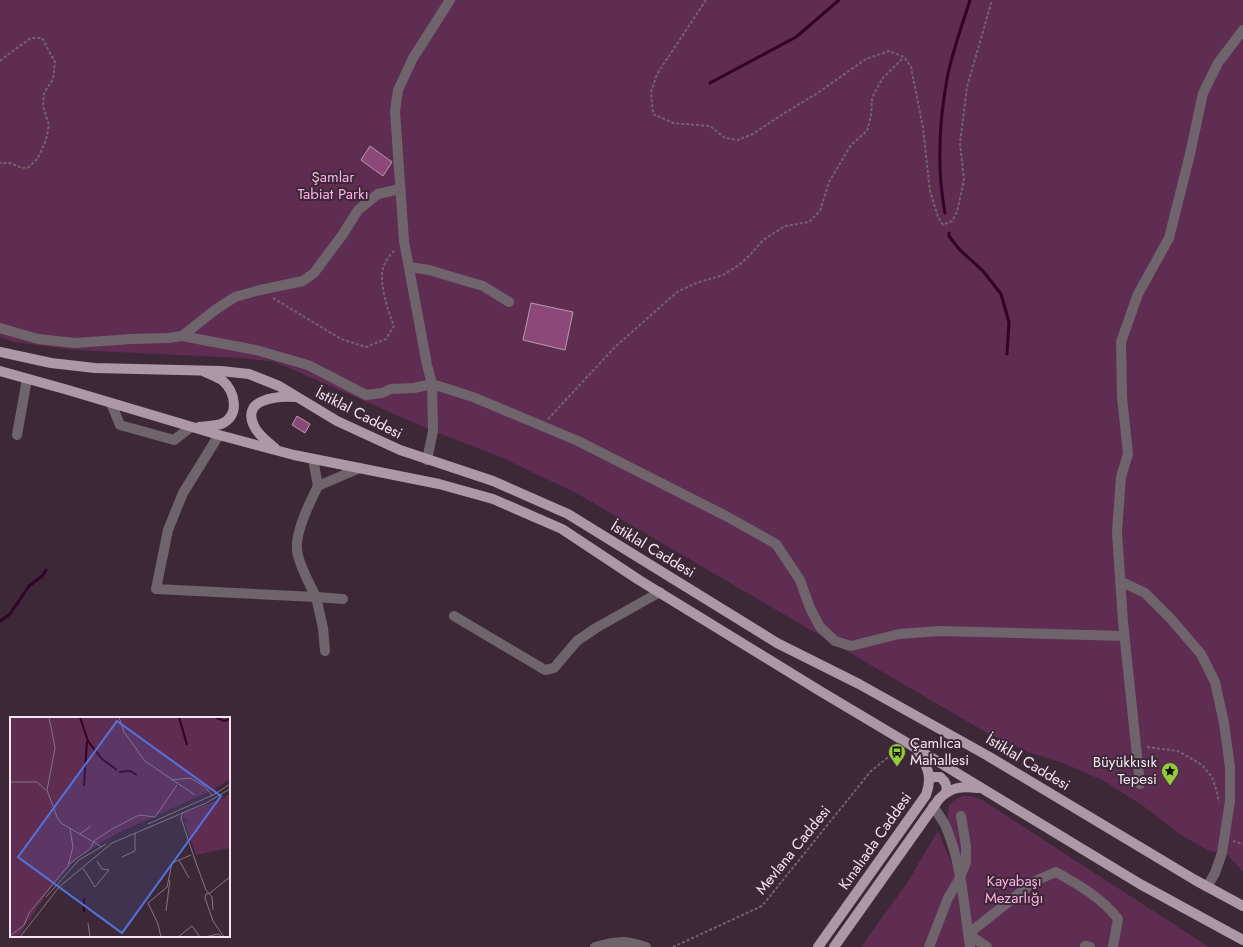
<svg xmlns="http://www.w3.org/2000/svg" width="1243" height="947" viewBox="0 0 1243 947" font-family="Jost,sans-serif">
  <rect width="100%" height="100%" fill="#3d2837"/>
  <g fill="#5e2d51">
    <polygon points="0,0 1243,0 1243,872 1227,854 1209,851 1181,835 1142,805 1102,780 1063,763 1028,752 987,733 578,494 503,458 433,431 275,362 241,358 74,350 14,342 0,337"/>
    <path d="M963,796h8l11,4 227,147h-348l46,-64 31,-52 18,43c-2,-13 -13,-61 -6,-70 3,-4 8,-6 13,-8z"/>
  </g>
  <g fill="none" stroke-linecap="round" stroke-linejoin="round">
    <g stroke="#320328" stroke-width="3">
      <polyline points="710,83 796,37 839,0"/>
      <path d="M945,213c-8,-43 -6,-90 2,-134 5,-27 15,-53 23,-79"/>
      <polyline points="949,233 949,236 959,249 983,271 1001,294 1009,322 1007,354"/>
      <polyline points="0,621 10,614 29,586 42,576 46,570"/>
    </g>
  </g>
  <g fill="#8b4879" stroke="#b69bad">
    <polygon points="370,146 392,162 383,176 361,160"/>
    <polygon points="531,303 573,312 565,350 523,340"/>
    <polygon points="297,416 310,424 305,433 292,425"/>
  </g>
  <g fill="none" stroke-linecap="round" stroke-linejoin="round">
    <g stroke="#75626f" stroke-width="2" stroke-dasharray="3 2" stroke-linecap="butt">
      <polyline points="706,0 657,74 651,92 653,114 673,123 710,126 725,138 738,140 753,134 783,114 816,94 866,59 889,51 904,57 911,67 923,128 930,191 938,217 943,225 952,221 957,212 964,180 960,143 967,87 992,0"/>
      <polyline points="0,61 10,53 31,38 42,38 55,62 53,79 44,93 43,106 49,125 46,140 38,158 29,167 22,168 10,163 0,163"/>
      <path d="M273,298l68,41 25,8 20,-8 8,-13c-6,-15 -15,-42 -11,-58 2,-7 7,-13 12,-18"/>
      <polyline points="548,419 615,347 677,292 696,283 723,275 739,265 750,255 763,240 785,226 809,222 820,211 829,182 851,145 867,131 871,116 872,98 882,79 903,58"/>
      <polyline points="1147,747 1178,751 1202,765 1212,777 1217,792 1219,802"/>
      <polyline points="1233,841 1243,844"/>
      <polyline points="673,947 762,906 871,771 896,751 900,750"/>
    </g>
    <g stroke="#6f646b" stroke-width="10">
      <polyline points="409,267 429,270 483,286 509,302"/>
      <polyline points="0,328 38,339 75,343 132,339 168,338 182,336 215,310 235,297 260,290 303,281 314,273 343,234 358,210 378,194 400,189"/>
      <polyline points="182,336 256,350 308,365 366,395 382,393 391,389 414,388 432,384 473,397 578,441 726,516 776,544 800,580 810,608 820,627 835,641 851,646 899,634 940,631 1124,636"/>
      <polyline points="111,403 120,425 174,440 191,427"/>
      <polyline points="17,435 27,379"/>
      <path d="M219,435l-36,58 -15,37 -12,59 160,8c-6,-12 -18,-34 -19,-47 -2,-18 13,-48 21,-64"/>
      <polyline points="313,459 318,486 360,468"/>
      <polyline points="427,460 433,431 432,384 427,365 404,241 395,111 398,90 413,58 450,0"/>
      <polyline points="1120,581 1145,593 1171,619 1201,654 1215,682 1224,723 1230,767 1230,801 1222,853 1215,873 1207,887"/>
      <polyline points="454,616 545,670 554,668 577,641 596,628 660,592"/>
      <polyline points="325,651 323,628 316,597 343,599"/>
      <polyline points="1140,784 1123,622 1117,532 1121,477 1128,454 1122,397 1121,342 1138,294 1169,238 1190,154 1203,93 1218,63 1243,30"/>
      <path d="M933,806c4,7 10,14 13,21 16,38 18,80 24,120"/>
      <polyline points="1085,946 1090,947"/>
      <path d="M595,947c21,-6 29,-7 51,0"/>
      <polyline points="929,947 948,898 960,878 966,862 966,846 961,816"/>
      <path d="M987,947l-19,-13 67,-53 21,-9c23,13 46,26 62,47l-5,28"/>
    </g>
    <g stroke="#ae97a6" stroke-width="10">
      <polyline points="0,352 51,363 95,368 221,371 249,374 279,386 337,421 400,450 493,481 568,514 777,643 859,684 988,756 1195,880 1243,906"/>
      <polyline points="0,371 68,390 219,435 294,455 439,484 493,499 562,529 639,580 820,691 914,747 1140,884 1243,940"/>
      <path d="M199,427c7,-1 16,-1 22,-3 20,-8 14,-33 1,-44 -5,-3 -12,-6 -17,-8"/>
      <path d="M275,448c-7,-6 -17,-13 -21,-22 -13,-27 23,-30 40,-29"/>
      <path d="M929,780l4,-3h7c5,4 8,8 6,15"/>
      <path d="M818,947l108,-152c7,-19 1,-29 -9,-45"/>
      <path d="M834,947l105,-148c12,-12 22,-13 39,-11"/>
    </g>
  </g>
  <defs>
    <g id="bus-pin" transform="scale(0.9)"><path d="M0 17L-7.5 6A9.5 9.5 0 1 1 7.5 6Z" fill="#95cc3b" stroke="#3d2837"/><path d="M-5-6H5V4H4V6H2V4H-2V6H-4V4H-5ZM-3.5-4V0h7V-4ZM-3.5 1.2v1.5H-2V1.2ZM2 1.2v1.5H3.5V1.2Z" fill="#111"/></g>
    <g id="sight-pin" transform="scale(0.9)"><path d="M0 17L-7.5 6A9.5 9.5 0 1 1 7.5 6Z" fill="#95cc3b" stroke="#3d2837"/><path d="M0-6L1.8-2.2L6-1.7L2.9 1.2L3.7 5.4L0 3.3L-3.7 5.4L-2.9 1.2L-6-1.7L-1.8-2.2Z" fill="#111"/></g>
  </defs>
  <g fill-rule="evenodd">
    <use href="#bus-pin" x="897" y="752"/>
    <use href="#sight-pin" x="1170" y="771"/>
  </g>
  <g text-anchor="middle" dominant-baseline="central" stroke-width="4" stroke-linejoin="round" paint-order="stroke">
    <g font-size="15" fill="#fdb0e6" stroke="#3d2837">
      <text x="333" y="177">Şamlar<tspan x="333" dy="17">Tabiat Parkı</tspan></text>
      <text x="1014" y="881">Kayabaşı<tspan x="1014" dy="17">Mezarlığı</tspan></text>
    </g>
    <g font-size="15" fill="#f4e6ef" stroke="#3d2837">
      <text transform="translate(359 413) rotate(27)">İstiklal Caddesi</text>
      <text transform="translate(653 549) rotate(31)">İstiklal Caddesi</text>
      <text transform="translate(1028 762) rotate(31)">İstiklal Caddesi</text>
      <text transform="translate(875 841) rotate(-55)">Kınalıada Caddesi</text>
      <text transform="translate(793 850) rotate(-51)">Mevlana Caddesi</text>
    </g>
    <g font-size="15" fill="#f4e6ef" stroke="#3d2837" text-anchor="start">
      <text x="910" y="743">Çamlıca<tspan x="910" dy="17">Mahallesi</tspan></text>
      <text x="1157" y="762" text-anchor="end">Büyükkısık<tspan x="1157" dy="17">Tepesi</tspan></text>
    </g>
  </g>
  <g transform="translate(10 717)">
    <rect width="220" height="220" fill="#3d2837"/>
    <path d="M0,0h220v62l-17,11 -95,43 -39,23 -29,33 -31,46 -9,2zM220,76v55l-34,7 -12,-34 6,1 -8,-5 2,-4 40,-15z" fill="#5e2d51"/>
    <path fill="none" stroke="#320328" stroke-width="2" d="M70,0l8,24 14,18 15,11M169,0l8,28M205,0l9,4 6,-2M109,55l11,-1 7,4M74,69l3,-45M74,181v14"/>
    <path fill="none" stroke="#867481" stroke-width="1" d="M39,0l6,31 -8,42 10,27 4,6 41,24M109,0l5,15 21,29 50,34M161,63l19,-2 14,8 8,9M0,65h27l9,8M173,95l-2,6 15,45 10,27 6,7M138,107l67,-30 15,-10M70,117l11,-8M112,140l13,-6v-18M169,143l10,18M59,147l21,-15 4,-8 18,-12 27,-14 16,2 22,-32M73,151l12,19 14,-17 -7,-1 -5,-8M200,176l20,-16M200,176l-4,1 -1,4 8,23 11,16M36,180l33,-37 27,-16M202,180l1,13M156,194l4,-31M78,206l2,14M0,219l14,-11 5,-12 39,-47 5,-19 -3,-19M10,220l39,-50 53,-44 94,-40 24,-14M151,220l-3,-13 -10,-21 19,-16 5,-24 19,-8M168,220l14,-11 8,11M195,220l13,-3 3,2"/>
    <path fill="#5374de" fill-opacity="0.15" stroke="#5374de" stroke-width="2" d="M107,4l104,75 -99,137 -104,-76z"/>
    <rect width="220" height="220" fill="none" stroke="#f4e6ef" stroke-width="2"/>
  </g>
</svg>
